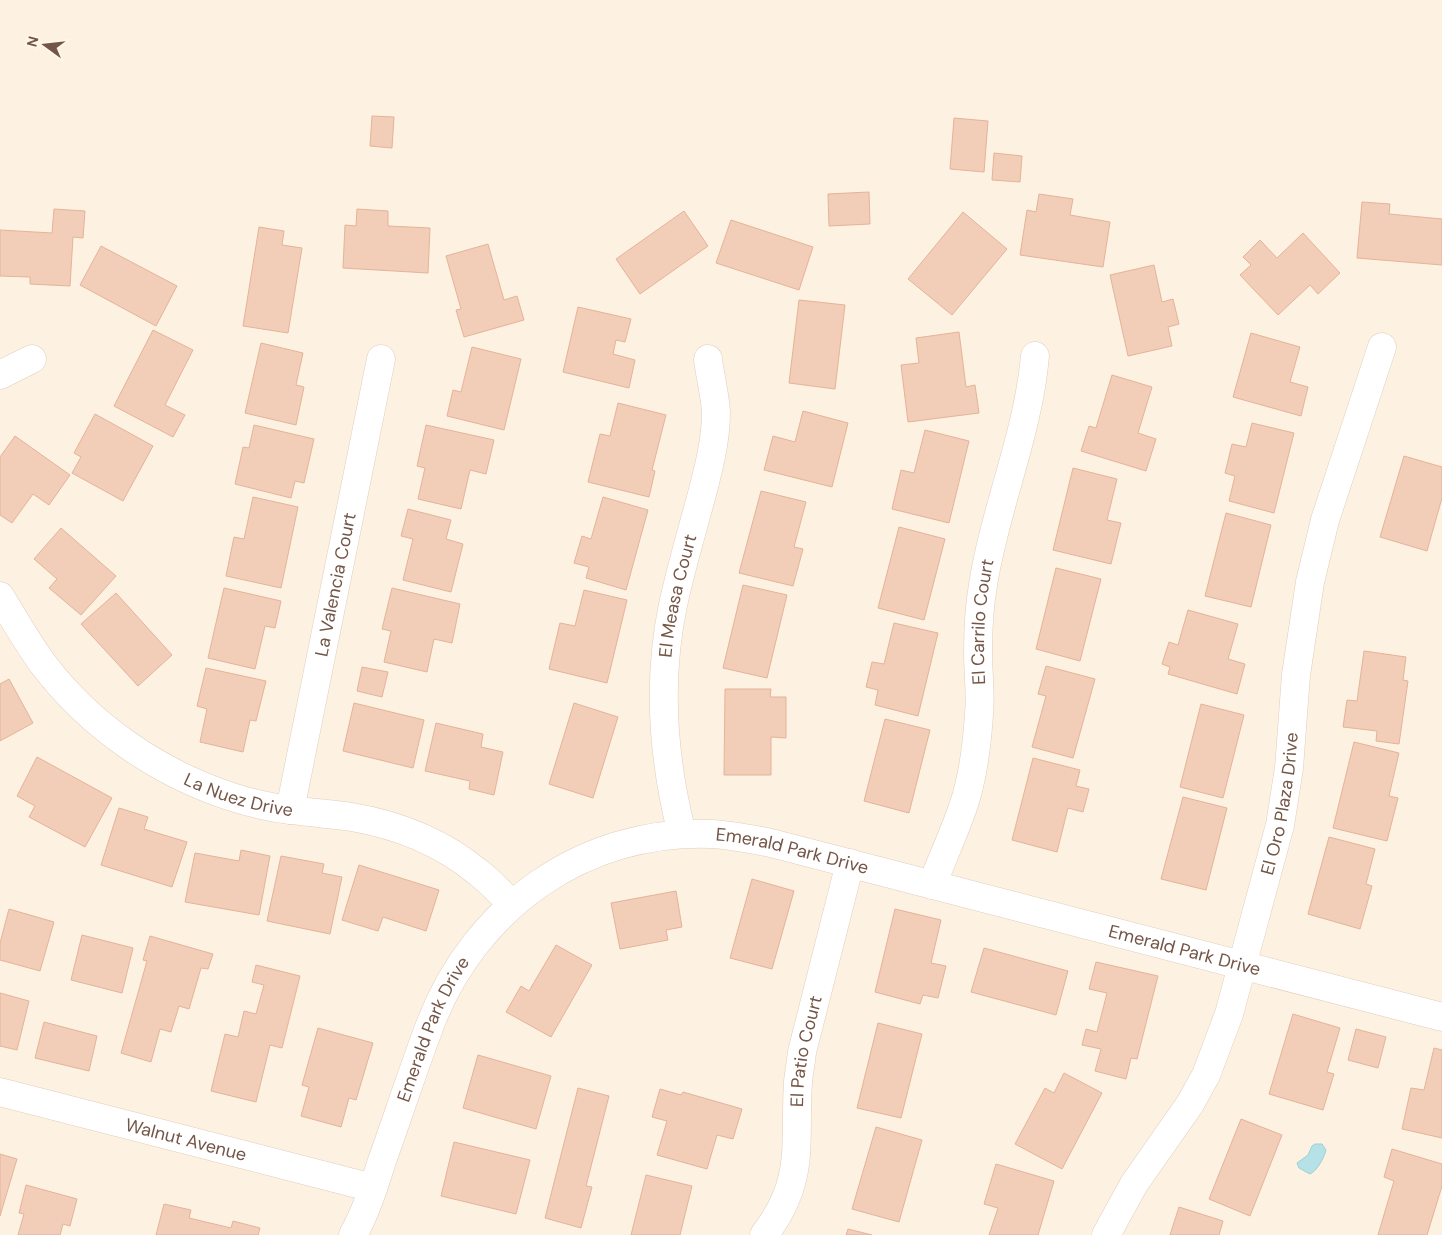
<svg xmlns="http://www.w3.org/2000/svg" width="1442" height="1235" viewBox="0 0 1442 1235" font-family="'DM Sans',sans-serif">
  <rect width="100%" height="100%" fill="#fdf1e1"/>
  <path fill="#b6e1e6" stroke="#9cd1d8" d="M1315,1144h7l4,6c-2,8 -9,21 -16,24l-11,-6 -2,-5 11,-8 4,-9z"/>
  <g fill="#f2cdb8" stroke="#e5b398">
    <polygon points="372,116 394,117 392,148 370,146"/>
    <polygon points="954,118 988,121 984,172 950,169"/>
    <polygon points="994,153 1022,156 1020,182 992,180"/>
    <polygon points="869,192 870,224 829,226 828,194"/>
    <polygon points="1039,194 1073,199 1070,215 1110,222 1103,267 1020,255 1027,210 1036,212"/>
    <polygon points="1362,202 1390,204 1389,214 1442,219 1442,265 1357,258"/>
    <polygon points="54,209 85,211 83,238 73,237 70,286 30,284 30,277 0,276 0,230 52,233"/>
    <polygon points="357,209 388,211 388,226 430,228 428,273 343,268 345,225 356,226"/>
    <polygon points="684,211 708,246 640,294 616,259"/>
    <polygon points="963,212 1007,249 952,315 908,279"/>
    <polygon points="731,220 813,247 799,290 716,263"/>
    <polygon points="259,227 284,231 282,245 302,248 288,333 243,326"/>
    <polygon points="1303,233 1340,273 1318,294 1310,285 1278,315 1240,275 1251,265 1243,257 1260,240 1277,258"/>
    <polygon points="488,244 504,300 517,296 524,320 464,337 456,310 461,309 446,256"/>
    <polygon points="101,246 177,286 156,326 80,285"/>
    <polygon points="1154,265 1162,302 1173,299 1179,324 1168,327 1172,346 1128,356 1110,275"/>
    <polygon points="799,300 845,305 835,389 789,383"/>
    <polygon points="578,307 631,319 625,342 616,340 613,354 635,360 629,388 563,372"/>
    <polygon points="153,330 193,350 165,405 185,415 173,437 114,406"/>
    <polygon points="959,332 966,387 975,385 979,413 908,422 901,365 919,363 916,338"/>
    <polygon points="1251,333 1300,347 1290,382 1308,387 1301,416 1233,397"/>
    <polygon points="261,343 303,353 296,385 304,387 296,425 245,413"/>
    <polygon points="472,347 521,359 504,430 447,416 453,390 461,392"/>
    <polygon points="1112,375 1152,387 1138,433 1156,439 1146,471 1081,451 1089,426 1096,428"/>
    <polygon points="618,403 666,415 652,470 655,471 649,497 588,482 600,434 610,436"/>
    <polygon points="803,411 848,423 832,487 764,470 773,436 795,442"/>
    <polygon points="95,414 153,446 123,501 72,473 81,457 74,453"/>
    <polygon points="1252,423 1294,433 1274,513 1229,501 1235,476 1225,473 1232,444 1246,447"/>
    <polygon points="254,425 314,439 304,483 295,481 291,498 235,484 243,447 249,448"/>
    <polygon points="426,425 494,440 486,474 470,470 461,509 418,499 425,468 417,466"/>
    <polygon points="925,430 969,441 949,523 892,509 901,470 914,473"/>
    <polygon points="15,436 70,475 49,505 33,494 12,523 0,515 0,457"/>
    <polygon points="1404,456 1442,467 1442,498 1427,551 1380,537"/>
    <polygon points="1073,468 1117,479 1107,520 1121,523 1111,564 1053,550"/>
    <polygon points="761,491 806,502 794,547 803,549 793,586 739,573"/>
    <polygon points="253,497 298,507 281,588 226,576 234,537 244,539"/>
    <polygon points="603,497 648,510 626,590 586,578 589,567 574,563 582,536 591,539"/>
    <polygon points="408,509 451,520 446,539 463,544 451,592 403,580 413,539 401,536"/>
    <polygon points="1226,513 1271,525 1251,607 1205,596"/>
    <polygon points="899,527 945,539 924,620 878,608"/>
    <polygon points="61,528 116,576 81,615 49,588 57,579 34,559"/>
    <polygon points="1056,568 1101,579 1080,661 1036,649"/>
    <polygon points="743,585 787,595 767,678 723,668"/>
    <polygon points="224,588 281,601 275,628 265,626 255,669 208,658"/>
    <polygon points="392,588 460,604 452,643 434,639 427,672 384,662 391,631 382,629"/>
    <polygon points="584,590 627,600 607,683 549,669 560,623 575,626"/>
    <polygon points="116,593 172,655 138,686 81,624"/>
    <polygon points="1188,610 1238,624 1228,659 1245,664 1237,694 1168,674 1170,667 1162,664 1169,642 1178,645"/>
    <polygon points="894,623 938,633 918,716 875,705 878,690 866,687 872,662 884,664"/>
    <polygon points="1364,651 1406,657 1403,680 1408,681 1399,744 1376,741 1377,731 1343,727 1347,700 1357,701"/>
    <polygon points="1046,666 1095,679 1073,758 1032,747 1046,696 1038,694"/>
    <polygon points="362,667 388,672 382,697 357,691"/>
    <polygon points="206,668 266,681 256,721 250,720 243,752 200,742 207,709 197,706"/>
    <polygon points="9,679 33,723 0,741 0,684"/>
    <polygon points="725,689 771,689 770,697 786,697 786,738 771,737 771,775 724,775"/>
    <polygon points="354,703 424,720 413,768 343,751"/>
    <polygon points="574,703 618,717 593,798 549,784"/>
    <polygon points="1201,704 1244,715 1223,798 1180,787"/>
    <polygon points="885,719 930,730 909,813 864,801"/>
    <polygon points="436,723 483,734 481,747 503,752 494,795 469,789 470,781 425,771"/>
    <polygon points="1354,742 1399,753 1389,796 1398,798 1387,841 1333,828"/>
    <polygon points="37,757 112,798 85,847 29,817 35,806 17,796"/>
    <polygon points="1033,758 1080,770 1076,786 1089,789 1083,812 1068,808 1057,852 1012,840"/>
    <polygon points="1183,797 1227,808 1206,890 1161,879"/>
    <polygon points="119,808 148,817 144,829 187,842 172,887 101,865"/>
    <polygon points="1329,837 1375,849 1366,884 1372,886 1360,929 1308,914"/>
    <polygon points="241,850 270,856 259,915 185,902 195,853 239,861"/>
    <polygon points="281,856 324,864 322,873 342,877 330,934 267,921"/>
    <polygon points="359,865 439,890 426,931 383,917 378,931 342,920"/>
    <polygon points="752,879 794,891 772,969 730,958"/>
    <polygon points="676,891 682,927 666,930 668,940 620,949 611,903"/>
    <polygon points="9,909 54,922 40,971 0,960 0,943"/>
    <polygon points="895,909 941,920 931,963 946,966 938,998 923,995 920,1004 875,992"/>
    <polygon points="82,935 133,948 122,993 71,980"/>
    <polygon points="150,936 213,954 208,969 201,968 189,1009 179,1006 171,1032 160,1029 151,1062 121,1053 147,961 143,960"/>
    <polygon points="556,945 592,965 551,1037 506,1012 521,986 529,991"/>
    <polygon points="984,948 1068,971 1056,1015 971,992"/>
    <polygon points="1096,962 1158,976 1137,1059 1131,1058 1126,1079 1095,1071 1101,1049 1082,1045 1086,1029 1097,1032 1107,993 1089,989"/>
    <polygon points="256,965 300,976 282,1048 270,1045 256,1102 211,1091 225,1034 238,1037 244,1011 256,1014 264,985 252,982"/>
    <polygon points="0,993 29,1001 17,1050 0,1046"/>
    <polygon points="1293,1014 1340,1028 1327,1072 1334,1074 1323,1110 1269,1094"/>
    <polygon points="44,1022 97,1036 89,1071 35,1058"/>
    <polygon points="878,1023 922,1034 901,1118 857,1108"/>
    <polygon points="318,1028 373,1043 356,1100 349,1098 341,1127 301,1116 309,1087 302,1085"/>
    <polygon points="1356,1029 1386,1037 1378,1068 1348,1060"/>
    <polygon points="1434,1048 1442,1050 1442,1138 1402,1129 1411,1088 1424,1090"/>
    <polygon points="478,1055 551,1076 536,1129 463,1108"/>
    <polygon points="1064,1073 1102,1093 1062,1169 1015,1144 1045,1088 1054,1093"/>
    <polygon points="578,1088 609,1096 586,1186 592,1187 581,1228 545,1218"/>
    <polygon points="660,1089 681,1095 683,1092 742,1109 733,1139 717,1135 707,1169 657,1155 667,1121 652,1117"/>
    <polygon points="1241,1119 1282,1135 1250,1216 1209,1199"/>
    <polygon points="876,1127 922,1140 899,1222 852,1209"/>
    <polygon points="454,1142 530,1160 516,1214 441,1196"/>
    <polygon points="1392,1149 1442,1164 1442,1186 1427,1235 1378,1235 1394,1181 1384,1177"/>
    <polygon points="0,1154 17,1159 0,1216"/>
    <polygon points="996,1164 1054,1181 1038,1235 989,1235 998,1208 984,1204"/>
    <polygon points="646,1175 692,1186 680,1235 631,1235"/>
    <polygon points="26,1185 77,1199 70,1226 63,1224 60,1235 18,1235 24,1214 19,1213"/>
    <polygon points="164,1204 191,1210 189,1218 231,1228 233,1221 260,1228 258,1235 156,1235"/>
    <polygon points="1179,1207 1223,1221 1219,1235 1170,1235"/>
    <polygon points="848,1229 872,1235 846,1235"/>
  </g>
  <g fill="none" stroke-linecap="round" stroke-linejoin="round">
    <g stroke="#e1cdbd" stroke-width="29">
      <g id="street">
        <polyline points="0,375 32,359"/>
        <path id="s1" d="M0,596c14,23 27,46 43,68 47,62 115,109 189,133 19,6 40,11 60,13 20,3 40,4 60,7 46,8 91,26 127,56 12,9 22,21 33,31"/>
        <path id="s2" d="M290,810l91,-451"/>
        <path id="s3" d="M682,834c-19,-75 -25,-153 -9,-229 8,-37 19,-74 29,-111 7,-27 14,-54 14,-82 -1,-17 -6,-36 -8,-53"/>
        <path id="s4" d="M932,885c10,-26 22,-52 31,-78 10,-29 14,-62 16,-93 2,-20 -1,-41 -1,-61 0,-22 1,-45 5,-68 12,-77 45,-150 52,-229"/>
        <path id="s5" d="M0,1092l373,96"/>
        <path id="s6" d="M353,1235c13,-23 21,-49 29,-74 16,-45 31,-91 48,-136 45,-118 154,-196 281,-191 20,1 40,5 60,9l671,174"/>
        <path id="s7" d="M764,1235c42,-54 30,-91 34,-153 1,-10 3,-20 4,-30l48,-189"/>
        <path id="s8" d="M1106,1235l28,-51 56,-80 16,-29 23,-61 51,-189 9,-57 7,-93 14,-93 15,-62 57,-173"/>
      </g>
    </g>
    <use href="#street" stroke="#fff" stroke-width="28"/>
  </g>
  <g text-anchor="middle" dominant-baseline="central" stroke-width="4" stroke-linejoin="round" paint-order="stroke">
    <g font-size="18" fill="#745648" stroke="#fff5e8">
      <text stroke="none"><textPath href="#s2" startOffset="230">La Valencia Court</textPath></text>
      <text stroke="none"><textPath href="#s3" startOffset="241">El Measa Court</textPath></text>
      <text stroke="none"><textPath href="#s4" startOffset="271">El Carrilo Court</textPath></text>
      <text stroke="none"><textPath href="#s1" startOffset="321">La Nuez Drive</textPath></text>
      <text stroke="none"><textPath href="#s8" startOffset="471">El Oro Plaza Drive</textPath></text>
      <text stroke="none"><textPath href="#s6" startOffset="670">Emerald Park Drive</textPath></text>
      <text stroke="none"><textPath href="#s6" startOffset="1075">Emerald Park Drive</textPath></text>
      <text stroke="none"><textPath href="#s6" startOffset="221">Emerald Park Drive</textPath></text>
      <text stroke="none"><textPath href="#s7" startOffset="192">El Patio Court</textPath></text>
      <text stroke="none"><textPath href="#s5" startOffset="192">Walnut Avenue</textPath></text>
    </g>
  </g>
  <g transform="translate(45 45) rotate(285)" stroke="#fff5e8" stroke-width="4" paint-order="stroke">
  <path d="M0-4L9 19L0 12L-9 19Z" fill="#745648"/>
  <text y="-8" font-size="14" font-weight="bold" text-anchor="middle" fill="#745648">N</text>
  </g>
</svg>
